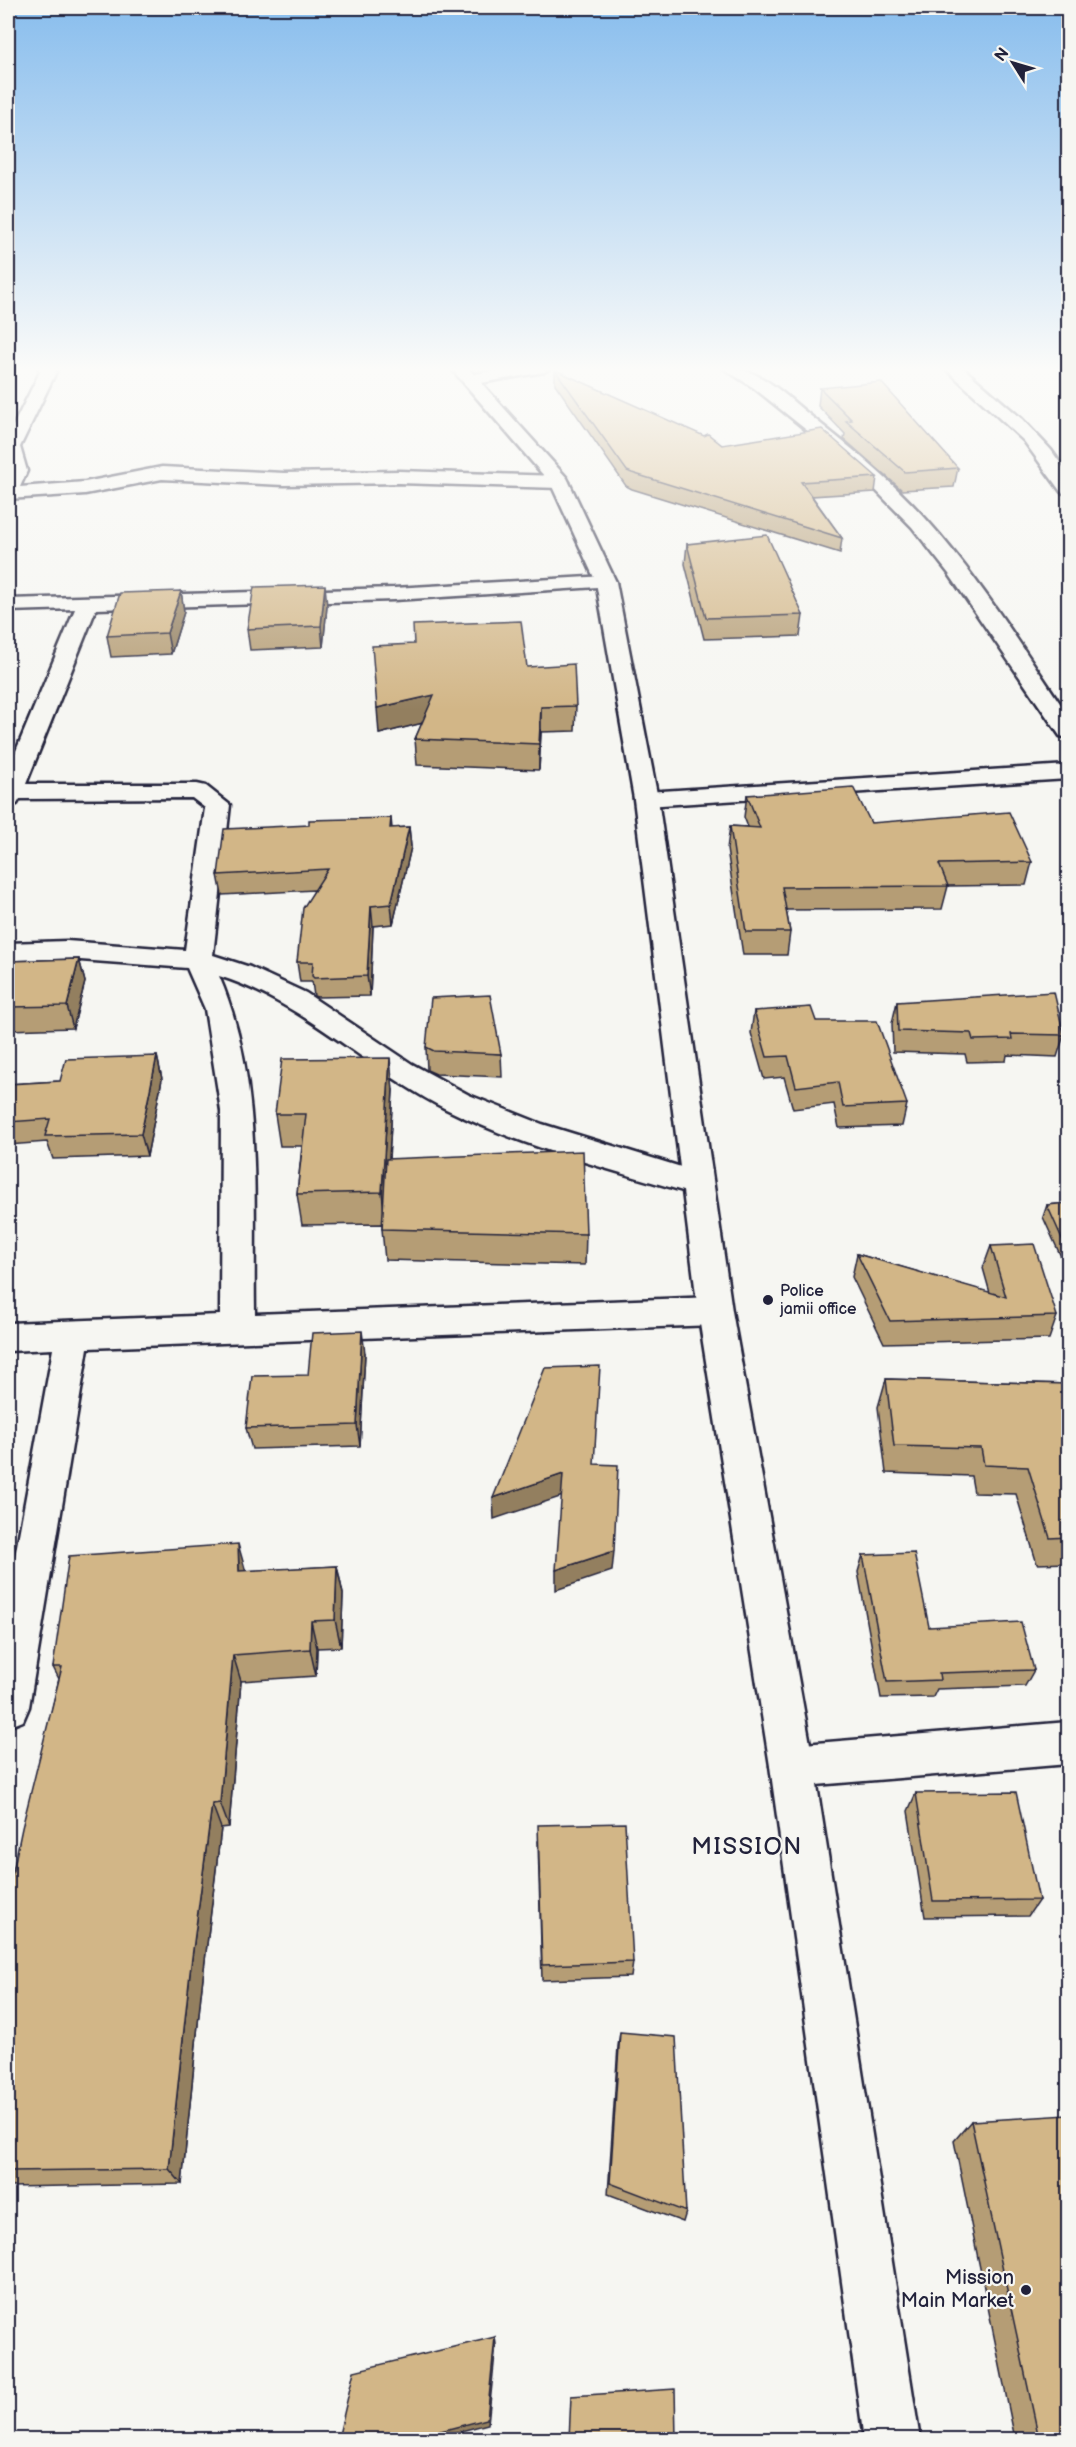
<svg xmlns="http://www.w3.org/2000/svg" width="1076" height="2447" viewBox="0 0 1076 2447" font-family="'Balsamiq Sans',sans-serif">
  <rect width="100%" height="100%" fill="#f6f6f2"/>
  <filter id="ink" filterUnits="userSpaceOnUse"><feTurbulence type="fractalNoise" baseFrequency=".0167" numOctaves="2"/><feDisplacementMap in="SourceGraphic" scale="12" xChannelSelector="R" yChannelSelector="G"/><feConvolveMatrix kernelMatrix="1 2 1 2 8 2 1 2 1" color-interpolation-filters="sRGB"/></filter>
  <g filter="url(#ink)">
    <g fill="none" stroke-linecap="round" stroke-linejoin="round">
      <g stroke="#22223b" stroke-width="5">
        <g id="street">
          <polygon points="38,367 54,367 56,372 20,447 27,471 20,487 85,482 162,467 284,473 399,471 560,476 569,482 560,488 399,483 284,485 162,479 85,494 8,499 8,436 40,372"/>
          <polygon points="515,367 552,367 544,372 469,385 461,380 469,375"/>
          <path d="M721,367c37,0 58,23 86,46 42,33 83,66 119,106 54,60 97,130 142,196v23l-8,-2 -111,-162 -37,-47 -57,-58 -101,-81z"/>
          <polygon points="944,367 962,367 1022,419 1051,450 1068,474 1068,494 1061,492 1024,441"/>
          <path d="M606,576l7,2 3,4 -3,4 -219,14 -298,9 -70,175h171l9,2 24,19 -17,150 37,12 56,26 106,71 57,31 73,29 165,51 5,8 -5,8 -11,4c-83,-25 -172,-47 -250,-86 -78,-39 -143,-107 -227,-133 45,104 34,227 36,338l460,-17 12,4 5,10 -5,10 -12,4 -627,23 -59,359 -6,14 -15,6v-132l45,-246 -45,2v-28l212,-8 1,-204 -16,-102 -18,-41 -120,-9 -59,2v-18l59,-2 118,9 20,-142 -13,-10 -172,1 -3,5 -9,2v-36l67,-161 -67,2v-12l386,-11z"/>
          <polygon points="1068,765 1068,779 646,806 637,804 634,799 637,794 646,792"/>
          <polygon points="1068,1722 1068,1764 792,1787 777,1781 770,1766 777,1751 792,1745"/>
        </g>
      </g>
      <g stroke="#22223b" stroke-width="5">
        <polygon id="secondary" points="450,367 467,367 567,478 616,582 658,799 732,1311 814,1766 920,2440 864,2440 770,1766 698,1311 634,799 596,582 551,484"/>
      </g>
      <use href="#street" fill="#f6f6f2" fill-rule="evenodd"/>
      <use href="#secondary" fill="#f6f6f2" fill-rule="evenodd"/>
    </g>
    <g fill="#b59d74" stroke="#22223b" stroke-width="1.5">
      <polygon points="555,370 722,445 877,477 875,492 812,496 842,538 840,553 632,489 626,486 555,384"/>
      <polygon points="820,388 958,468 954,487 902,490 844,439 845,434 818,406"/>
      <polygon points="687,544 803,615 800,636 704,639 685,564"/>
      <polygon points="181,591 184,612 171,654 111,657 107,636"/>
      <polygon points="327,606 323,647 250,650 247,629"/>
      <polygon points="527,667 576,706 575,731 541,732 539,770 417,765 415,739 422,723 379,734"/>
      <polygon points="747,795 871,823 1032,862 1026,885 948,886 942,909 786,910 790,932 787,955 743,955 727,849 730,826 748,827 744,817"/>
      <polygon points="391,818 392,828 409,827 411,847 393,924 373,926 370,996 317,997 314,996 312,982 300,982 297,962 314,890 222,895 218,875 309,825"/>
      <polygon points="79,959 85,982 73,1028 8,1030 8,961"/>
      <polygon points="897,1002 1064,1035 1057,1057 1007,1055 1006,1061 967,1062 965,1054 893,1052 892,1023"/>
      <polygon points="754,1011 816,1021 907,1104 902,1126 839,1128 834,1104 793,1109 784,1077 764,1079 751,1033"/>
      <polygon points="426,1047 501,1054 502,1077 436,1074 427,1070"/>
      <polygon points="157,1056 162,1079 147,1156 53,1159 47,1142 8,1145 8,1084 60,1081"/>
      <polygon points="393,1090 389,1159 586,1234 585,1265 385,1260 382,1229 382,1224 302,1225 297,1194 302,1146 280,1146 275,1114"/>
      <polygon points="1068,1203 1068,1270 1067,1270 1043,1217 1047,1205"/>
      <polygon points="991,1246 1057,1316 1049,1339 884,1343 852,1277 857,1254 990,1293 983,1268"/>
      <polygon points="365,1353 360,1446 252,1449 246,1428 308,1375"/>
      <polygon points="886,1379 1068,1384 1068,1563 1037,1564 1016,1494 974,1493 971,1476 886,1473 878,1407"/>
      <polygon points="863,1555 929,1627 1034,1670 1025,1686 937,1689 933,1697 881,1698 858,1572"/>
      <polygon points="337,1566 343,1594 341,1647 317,1648 316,1676 241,1681 229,1827 221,1828 201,1994 182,2184 8,2187 8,1895 59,1679 53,1667 246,1571"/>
      <polygon points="916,1793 1039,1900 1028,1916 925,1917 908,1811"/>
      <polygon points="538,1842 633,1962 631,1977 542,1980"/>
      <polygon points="620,2032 686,2212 683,2222 608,2194 618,2046"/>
      <polygon points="971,2121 1068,2439 1015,2439 954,2141"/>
    </g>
    <g fill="#937f5e" stroke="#22223b" stroke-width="1.5">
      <polygon points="325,585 327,606 323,647 321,626"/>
      <polygon points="181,591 184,612 171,654 167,633"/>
      <polygon points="434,695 435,720 379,734 377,708"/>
      <polygon points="541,707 541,732 539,770 539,744"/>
      <polygon points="409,827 411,847 393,924 391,904"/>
      <polygon points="371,906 373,926 370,996 367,976"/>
      <polygon points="79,959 85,982 73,1028 67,1006"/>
      <polygon points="157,1056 162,1079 147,1156 141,1134"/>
      <polygon points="390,1058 393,1090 385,1224 382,1192"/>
      <polygon points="362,1331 365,1353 360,1446 357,1425"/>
      <polygon points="563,1474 563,1496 494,1519 493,1498"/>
      <polygon points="238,1544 246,1572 239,1571"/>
      <polygon points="614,1551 612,1571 556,1590 556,1570"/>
      <polygon points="337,1566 343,1594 341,1647 335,1620"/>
      <polygon points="311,1621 317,1648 316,1676 310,1649"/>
      <polygon points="233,1655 241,1681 229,1827 220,1803"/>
      <polygon points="212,1804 221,1828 201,1994 182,2184 169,2169 190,1973"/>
      <polygon points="495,2337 496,2344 488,2424 431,2439 410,2439"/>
    </g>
    <g fill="#d2b687" stroke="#22223b" stroke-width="1.5">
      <polygon points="555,370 704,436 708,434 722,445 822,429 877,477 801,482 842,538 632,473 627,471"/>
      <polygon points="881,382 958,468 905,472 846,421 852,420 820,388"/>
      <polygon points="767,535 803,615 706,618 687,544"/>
      <polygon points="325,585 321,626 247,629 254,587"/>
      <polygon points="181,591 167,633 107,636 120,593"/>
      <polygon points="521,621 527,667 574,664 576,706 541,707 539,744 415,739 434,695 377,708 372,646 414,644 413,625"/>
      <polygon points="853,787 871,823 1009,812 1032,862 939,864 948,886 782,887 790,932 746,932 730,826 760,828 747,795"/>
      <polygon points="391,818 390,828 409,827 391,904 371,906 367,976 314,978 312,976 313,962 297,962 303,908 328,869 218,875 224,829 309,825 309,820"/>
      <polygon points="79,959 67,1006 8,1007 8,961"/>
      <polygon points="1054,992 1064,1035 1011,1034 1012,1039 973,1040 971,1033 898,1031 897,1002"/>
      <polygon points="490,995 501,1054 434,1051 426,1047 431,998"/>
      <polygon points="811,1007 816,1021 877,1021 907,1104 843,1107 838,1082 796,1087 788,1056 767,1057 754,1011"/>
      <polygon points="157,1056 141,1134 45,1136 50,1119 8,1122 8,1084 60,1081 66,1059"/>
      <polygon points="390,1058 382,1192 297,1194 306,1114 275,1114 282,1059"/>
      <polygon points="583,1151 586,1234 382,1229 386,1159"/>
      <polygon points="1068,1203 1068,1252 1047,1205"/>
      <polygon points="1034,1244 1057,1316 890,1321 857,1254 1006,1297 991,1246"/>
      <polygon points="362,1331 357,1425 246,1428 252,1376 308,1375 312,1333"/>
      <polygon points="600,1366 594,1464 618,1465 614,1551 556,1570 563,1474 493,1498 545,1368"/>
      <polygon points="886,1379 1068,1384 1068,1537 1050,1538 1028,1467 984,1465 981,1448 894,1446"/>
      <polygon points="238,1544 239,1571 337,1566 335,1620 311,1621 310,1649 233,1655 220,1803 212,1804 190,1973 169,2169 8,2171 8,1895 22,1828 62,1667 53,1667 69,1556"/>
      <polygon points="914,1553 929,1627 1021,1622 1034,1670 939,1673 940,1680 887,1682 863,1555"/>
      <polygon points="1016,1792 1039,1900 933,1901 916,1793"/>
      <polygon points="625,1823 633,1962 542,1965 538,1825"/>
      <polygon points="620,2032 676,2037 686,2212 610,2183"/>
      <polygon points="1068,2115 1068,2439 1039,2439 971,2121"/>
      <polygon points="495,2337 487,2419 410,2439 338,2439 354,2371"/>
      <polygon points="675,2389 676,2439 569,2439 571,2396"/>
    </g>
  </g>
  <linearGradient id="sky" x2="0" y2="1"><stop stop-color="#88bded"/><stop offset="0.52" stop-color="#fbfbf9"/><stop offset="1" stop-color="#fbfbf9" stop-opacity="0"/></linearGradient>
  <rect width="1076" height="710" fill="url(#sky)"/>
  <g fill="#22223b" stroke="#f6f6f2" stroke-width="2">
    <circle cx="768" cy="1300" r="6"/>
    <circle cx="1026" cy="2290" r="6"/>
  </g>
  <g text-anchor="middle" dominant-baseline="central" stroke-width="4.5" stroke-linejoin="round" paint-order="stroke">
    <g font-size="16" fill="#22223b" stroke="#f6f6f2" text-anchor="start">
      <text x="780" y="1291">Police<tspan x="780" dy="18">jamii office</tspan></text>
    </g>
    <g font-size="20" fill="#22223b" stroke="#f6f6f2" text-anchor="end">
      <text x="1014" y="2278">Mission<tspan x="1014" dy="23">Main Market</tspan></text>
    </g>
    <g font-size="24" letter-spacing="1.5" fill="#22223b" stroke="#f6f6f2">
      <text x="747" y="1846">MISSION</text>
    </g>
  </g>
  <rect width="1076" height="2447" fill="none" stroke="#f6f6f2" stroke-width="30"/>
  <rect x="15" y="15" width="1046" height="2417" fill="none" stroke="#22223b" stroke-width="2" filter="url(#ink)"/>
  <g transform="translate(1013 63) rotate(307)" stroke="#f6f6f2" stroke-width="4.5" paint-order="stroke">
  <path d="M0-4.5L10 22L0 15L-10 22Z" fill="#22223b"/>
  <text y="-9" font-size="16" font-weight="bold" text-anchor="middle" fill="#22223b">N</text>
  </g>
</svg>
